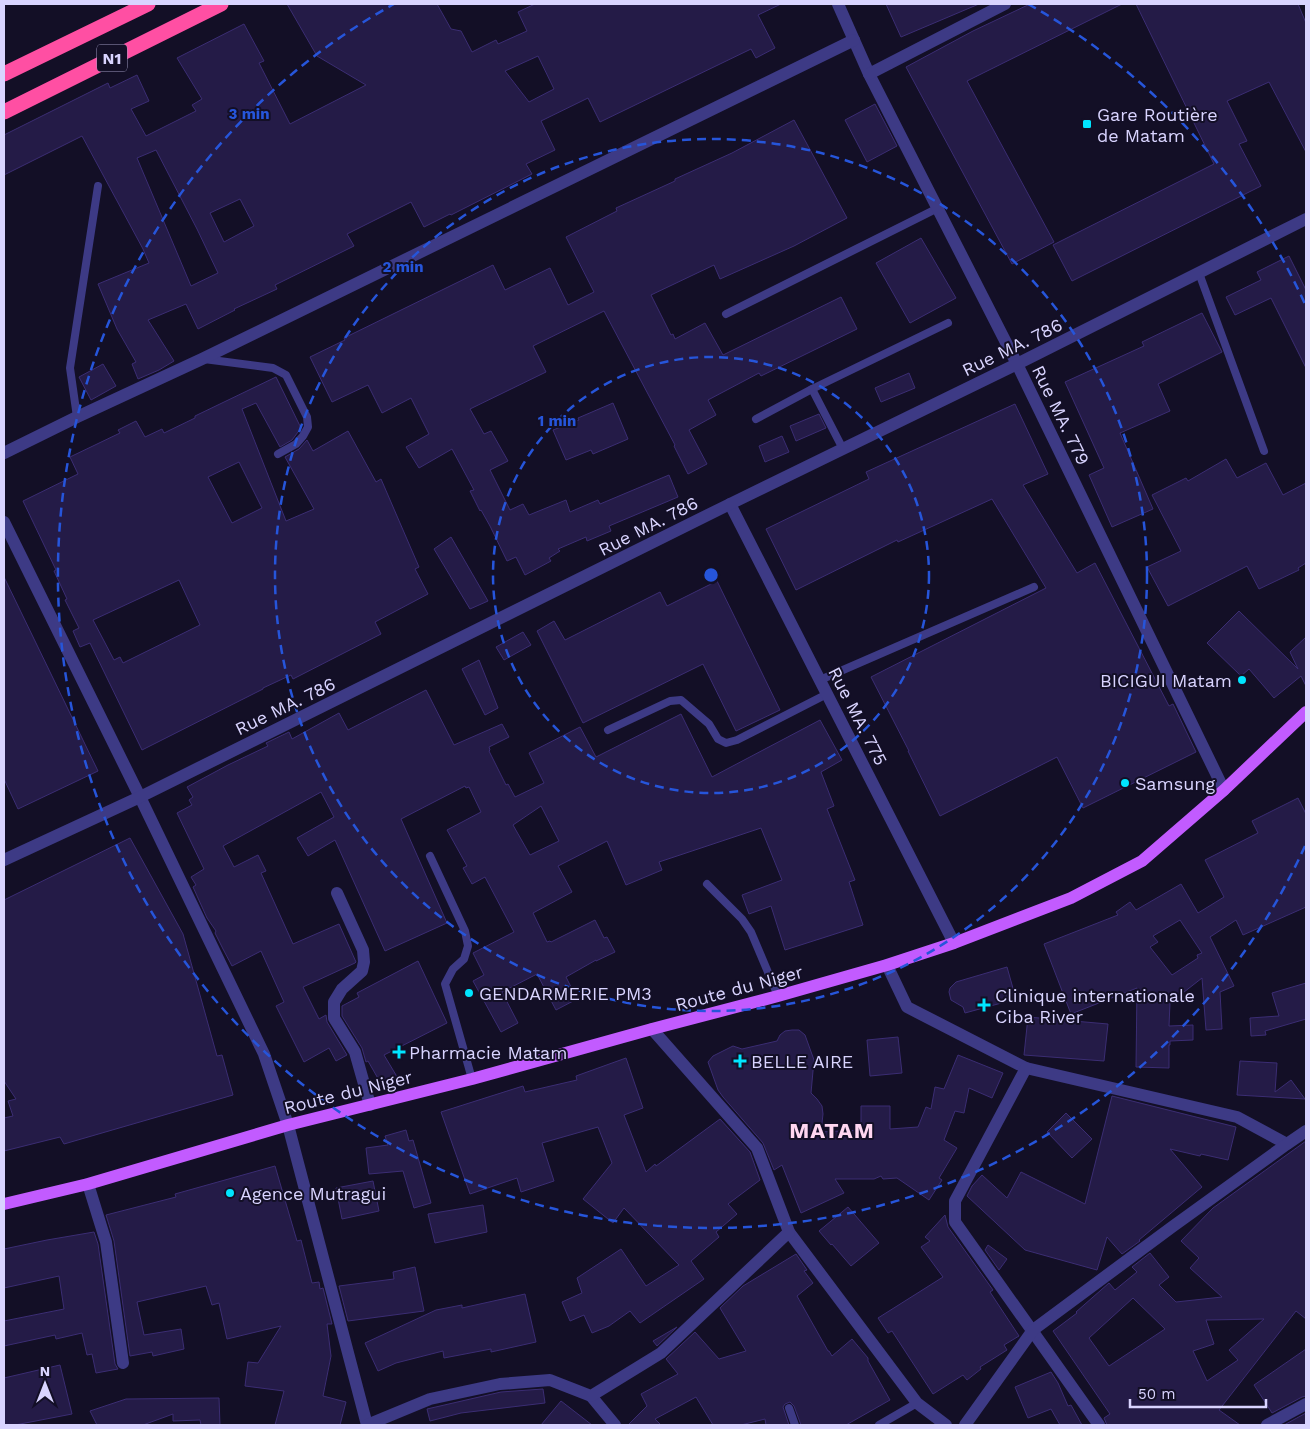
<svg xmlns="http://www.w3.org/2000/svg" width="1310" height="1429" viewBox="0 0 1310 1429" font-family="'Work Sans',sans-serif">
  <rect width="100%" height="100%" fill="#130f26"/>
  <g fill="#241b47" stroke="#3b2d73" fill-rule="evenodd">
    <path d="M287,4h150l14,25 10,2 11,21 24,-12 2,4 29,-13 -9,-19 17,-8h246l-23,11 17,33 -19,10 -5,-9 -151,73 -12,-24 -47,23 14,29 -29,14 6,10 -81,41 -1,-1 -26,13 -13,-25 -64,32 7,12 -79,39 2,4 -43,20 1,1 -37,19 -12,-25 -38,16 26,41 -15,9 -21,9 -6,-15 4,-2 -19,-33 -19,-45 51,-21 -6,-14 -61,-113 -78,39v-40l104,-52 2,5 27,-13 12,26 -18,8 15,27 50,-25 -4,-6 10,-6 -25,-41 67,-34 20,37 -5,2 31,61 76,-39 -49,-29zM538,56l16,33 -25,13 -24,-31zM156,150l41,79 21,44 -27,13 -54,-128zM240,199l14,27 -30,16 -14,-29z"/>
    <polygon points="886,4 979,4 901,37"/>
    <polygon points="1030,4 1122,4 967,81 1054,242 1012,264 906,67 973,31"/>
    <polygon points="1136,4 1298,4 1306,23 1306,152 1269,82 1227,101 1247,141 1239,144 1261,186 1072,281 1053,245 1214,164"/>
    <polygon points="875,104 897,146 867,162 845,120"/>
    <polygon points="794,120 847,218 794,246 720,279 714,265 651,295 671,335 673,334 675,339 705,323 723,355 841,297 857,329 761,376 759,373 708,400 716,415 689,430 707,464 688,474 674,446 675,445 604,311 533,346 546,372 470,409 484,434 491,431 508,461 490,470 510,510 523,504 529,515 566,500 570,512 598,500 600,504 669,475 678,497 609,526 611,531 587,541 586,537 558,549 560,551 549,558 551,561 525,575 516,557 507,561 490,526 481,510 480,511 470,491 474,490 452,449 419,468 406,447 429,434 411,398 382,413 368,385 332,402 310,357 345,340 344,338 493,265 505,290 550,268 568,305 594,292 566,237 617,211 616,208 675,181 675,179 732,153"/>
    <polygon points="921,238 956,298 910,323 876,263"/>
    <polygon points="1289,256 1306,290 1306,368 1271,298 1235,315 1226,297 1261,280 1257,272"/>
    <polygon points="1202,313 1222,352 1158,384 1170,411 1120,433 1153,509 1112,527 1089,475 1104,468 1065,382 1144,346 1142,342"/>
    <polygon points="103,364 116,386 91,400 79,377"/>
    <polygon points="909,373 915,388 881,402 875,388"/>
    <path d="M276,377l25,51 -9,12 -12,7 -24,-44 -14,6 44,112 28,-12 -29,-52 14,-8 8,-9 6,11 35,-20 28,51 5,-3 38,88 -4,2 13,25 -53,28 6,12 -88,45 -2,-4 -28,13v1l-121,61 -52,-107 -10,4 -7,-16 6,-3 -14,-28 2,-1 -13,-28 2,-1 -33,-69 55,-27 -8,-17 50,-24 -2,-3 18,-9 9,16 17,-8 2,4 31,-15v-2zM239,462l23,46 -30,15 -24,-46zM179,580l21,45 -77,38 -3,-6 -6,3 -21,-40z"/>
    <polygon points="613,403 628,439 593,454 591,450 566,460 553,430 579,420 578,418"/>
    <polygon points="1015,404 1048,474 1023,485 1077,573 1095,563 1169,706 1173,704 1196,752 1083,808 1057,757 940,816 908,751 909,751 871,677 1046,588 992,499 898,542 897,540 796,590 766,529 869,479 866,472"/>
    <polygon points="819,414 826,428 796,441 790,426"/>
    <polygon points="782,436 789,452 765,462 759,446"/>
    <polygon points="1226,459 1237,478 1266,463 1283,495 1306,483 1306,563 1298,568 1299,570 1259,589 1247,566 1168,606 1147,567 1181,551 1152,495 1186,478 1188,481"/>
    <polygon points="451,537 488,601 470,609 434,549"/>
    <polygon points="4,577 98,771 18,809 4,779"/>
    <polygon points="717,581 780,710 736,731 703,664 583,723 537,631 554,621 565,640 660,592 667,606"/>
    <polygon points="1239,611 1298,669 1290,652 1306,637 1306,686 1301,676 1274,698 1249,669 1241,676 1207,643"/>
    <polygon points="523,632 531,645 504,660 496,647"/>
    <polygon points="479,660 498,708 485,715 462,669"/>
    <path d="M426,690l28,55 48,-21 7,13 -20,10 1,3 -1,1 17,34 2,-1 7,13 29,-14 -15,-30 51,-26 16,30 85,-43 31,63 108,-57 22,40 -21,12 13,34 -7,3 28,71 -6,2 14,43 -78,25 -14,-44 -22,8 -7,-19 40,-15 -21,-52 -102,34 3,8 -36,15 -19,-44 -49,25 14,26 -39,21 14,29 3,-1 1,1 44,-22 9,18 3,-1 8,15 -19,9v-1l-30,17 11,22 -21,11 -19,-36 -35,18 16,31 -17,9 -28,-51 11,-6 -11,-22 41,-21 -29,-55 -13,7 -9,-16 4,-2 -20,-36 34,-18 -12,-25 -3,1 -1,-2 -64,33 46,104 -62,28 -50,-111 -27,16 -11,-18 37,-21 -13,-25 -98,54 11,21 24,-12 8,16 -5,2 32,71 46,-20 17,38 -1,1 -52,24 16,32 7,-4 1,7 20,33 -11,6 -7,-13 -25,14 -28,-56 8,-4 -23,-51 -29,15 -9,-17 -8,-16 1,-2 -9,-13 -14,-31 3,-2 -5,-8 13,-8 -27,-56 15,-8 -3,-5 4,-3 -6,-10 41,-22 40,-19 -2,-3 23,-11 3,7 47,-26 9,17zM541,806l18,35 -29,14 -17,-30z"/>
    <path d="M1298,798l8,16v93l-63,28 -7,-15 -26,17 24,49 -14,6 2,37 -16,1 -4,-52 -32,25 -1,23 24,-1v15l-23,1v4h-1v23l-33,-1 1,-79 -66,26 -27,-70 74,-29 -2,-3 14,-10 6,8 45,-26 17,29 26,-16 -19,-37 53,-27 -6,-12zM1180,920l22,33 -5,2 1,3 -26,17 -22,-28 8,-5 -5,-6z"/>
    <polygon points="130,838 183,934 217,1056 222,1055 233,1095 64,1144 60,1137 4,1151 4,1118 13,1116 8,1101 16,1099 4,1081 4,900"/>
    <polygon points="418,961 447,1023 384,1055 399,1080 384,1089 368,1061 366,1062 362,1048 342,1016 342,1006 359,997 357,993"/>
    <polygon points="1007,967 1016,999 965,1013 963,1007 951,1000 949,992 950,988 956,982"/>
    <polygon points="1306,983 1306,1019 1265,1031 1266,1035 1251,1036 1250,1018 1279,1016 1272,993"/>
    <polygon points="1028,1017 1108,1024 1104,1061 1024,1055"/>
    <polygon points="792,1030 799,1030 805,1035 814,1060 811,1093 817,1099 822,1106 823,1114 821,1132 861,1130 861,1106 890,1106 890,1129 918,1127 926,1107 931,1109 935,1087 944,1089 958,1055 1003,1073 992,1098 969,1088 964,1113 955,1111 944,1140 957,1148 939,1178 942,1180 929,1200 897,1178 883,1179 881,1176 874,1179 835,1179 844,1193 801,1213 782,1165 774,1170 763,1143 723,1097 718,1090 708,1062 713,1056 733,1046 742,1049 777,1041 780,1035 785,1031"/>
    <polygon points="898,1037 902,1073 870,1076 867,1040"/>
    <polygon points="626,1058 643,1108 624,1115 646,1172 655,1164 656,1166 720,1119 750,1152 760,1180 728,1204 737,1214 716,1232 719,1237 691,1261 704,1279 640,1323 630,1311 609,1326 592,1333 584,1315 570,1321 562,1302 582,1293 577,1278 621,1249 646,1286 679,1265 624,1208 613,1223 583,1199 612,1163 598,1127 542,1143 554,1181 521,1192 517,1178 470,1194 441,1112 523,1086 525,1092 577,1080 576,1076"/>
    <polygon points="1240,1061 1277,1063 1275,1092 1291,1080 1305,1099 1237,1095"/>
    <polygon points="1112,1096 1236,1127 1228,1160 1201,1154 1200,1156 1170,1149 1202,1187 1139,1240 1140,1241 1122,1254 1107,1237 1097,1270 1025,1250 967,1196 972,1186 982,1175 1007,1198 1021,1172 1085,1204"/>
    <polygon points="1066,1113 1092,1139 1072,1158 1047,1132"/>
    <polygon points="406,1130 409,1141 413,1140 431,1203 414,1208 403,1171 369,1174 366,1148 388,1145 385,1136"/>
    <path d="M1306,1141v178l-10,-8 -77,99 21,15h-133l-3,-7 6,-4 -57,-83 24,-18 -1,-1 33,-29 6,7 22,-18 -5,-5 18,-14 19,24 -10,8 17,17 46,-5 -32,-29 9,-10 -18,-17 32,-33zM1133,1298l32,31 -56,37 -20,-28zM1264,1319l-35,31 9,10 -31,21 -14,-30 21,-7 -8,-24z"/>
    <polygon points="275,1166 297,1241 301,1240 312,1283 319,1282 320,1289 323,1288 332,1324 327,1324 331,1356 323,1396 346,1402 340,1425 275,1425 284,1391 245,1386 248,1362 258,1363 281,1326 227,1339 219,1303 212,1305 206,1286 137,1302 144,1335 181,1329 184,1349 153,1356 152,1352 130,1356 114,1241 106,1215 176,1197 175,1194"/>
    <polygon points="373,1181 379,1211 342,1219 336,1188"/>
    <polygon points="483,1205 487,1232 435,1243 428,1214"/>
    <polygon points="848,1207 879,1243 851,1266 832,1244 831,1245 819,1231"/>
    <polygon points="945,1215 948,1227 993,1290 990,1292 1019,1336 1004,1345 1007,1350 980,1367 981,1369 967,1380 963,1375 933,1394 892,1331 888,1333 878,1318 943,1277 921,1247 930,1241 925,1237"/>
    <polygon points="94,1232 98,1244 115,1364 118,1369 96,1373 92,1354 87,1355 82,1333 56,1339 55,1335 4,1346 4,1321 64,1309 59,1276 4,1288 4,1249 47,1240"/>
    <polygon points="988,1245 1007,1259 999,1270 985,1250"/>
    <polygon points="796,1254 807,1270 804,1271 813,1283 797,1296 828,1351 829,1351 832,1356 852,1339 868,1358 868,1361 890,1400 846,1425 801,1425 794,1406 790,1402 785,1404 783,1407 789,1425 766,1425 765,1419 741,1425 713,1425 696,1397 655,1419 661,1425 628,1425 647,1406 641,1394 678,1374 666,1359 695,1332 719,1359 746,1351 720,1308 743,1286"/>
    <polygon points="415,1267 424,1311 348,1321 339,1286 394,1279 393,1272"/>
    <polygon points="525,1294 536,1342 491,1352 491,1349 444,1358 443,1351 396,1363 378,1371 365,1343 436,1310 462,1305 462,1308"/>
    <polygon points="677,1327 657,1346 653,1341"/>
    <polygon points="1306,1349 1306,1396 1302,1397 1272,1413 1254,1385"/>
    <polygon points="60,1365 72,1414 15,1425 4,1425 4,1378"/>
    <polygon points="1051,1372 1058,1383 1068,1406 1071,1405 1082,1425 1060,1425 1051,1409 1028,1418 1015,1387"/>
    <polygon points="543,1389 545,1403 461,1413 430,1421 427,1409 501,1392"/>
    <polygon points="219,1398 220,1425 201,1425 200,1420 173,1421 173,1414 143,1425 97,1425 90,1411 126,1399"/>
    <polygon points="561,1401 592,1425 541,1425"/>
    <polygon points="1306,1413 1306,1425 1284,1425"/>
  </g>
  <g fill="none" stroke-linecap="round" stroke-linejoin="round">
    <g stroke="#3d3a85" stroke-width="8">
      <polyline points="1199,273 1264,451"/>
      <polyline points="726,314 938,208"/>
      <polyline points="204,359 273,368 286,375 307,417 308,427 303,436 296,444 278,454"/>
      <polyline points="812,389 843,449"/>
      <polyline points="77,417 70,368 98,186"/>
      <polyline points="756,419 812,389 948,323"/>
      <polyline points="820,680 1034,587"/>
      <polyline points="608,730 670,701 681,700 709,724 718,739 726,743 737,740 827,694"/>
      <polyline points="430,856 465,931 468,946 464,959 453,969 445,984 472,1079"/>
      <polyline points="707,884 742,919 751,932 778,996"/>
      <polyline points="789,1408 795,1425"/>
      <polyline points="879,1425 917,1403"/>
    </g>
    <g stroke="#3d3a85" stroke-width="12">
      <polyline points="838,4 869,74 1017,364 1224,790"/>
      <polyline points="869,74 1005,4"/>
      <polyline points="4,453 77,417 202,359 854,40"/>
      <polyline points="730,504 954,943"/>
      <polyline points="4,522 140,797 264,1054 288,1125 367,1425"/>
      <polyline points="4,860 140,797 730,504 1017,364 1306,219"/>
      <polyline points="337,893 363,950 364,962 362,971 342,989 334,1002 334,1018 355,1052 370,1105"/>
      <polyline points="887,965 907,1007 1026,1068 1237,1117 1287,1144"/>
      <polyline points="652,1029 757,1148 789,1232 917,1403 946,1425"/>
      <polyline points="1026,1068 955,1201 955,1222 1099,1425"/>
      <polyline points="88,1184 106,1242 123,1363"/>
      <polyline points="591,1396 615,1425"/>
      <polyline points="367,1425 430,1399 500,1384 550,1380 591,1396 661,1353 789,1232"/>
      <polyline points="965,1425 1033,1330 1172,1227 1287,1144 1306,1131"/>
      <polyline points="1267,1425 1306,1404"/>
    </g>
    <polyline stroke="#c25bff" stroke-width="12" points="4,1204 88,1184 288,1125 472,1079 652,1029 778,996 887,965 954,943 1071,898 1142,861 1224,790 1306,712"/>
    <g stroke="#ff4fa3" stroke-width="15">
      <polyline points="4,74 148,4"/>
      <polyline points="4,112 221,4"/>
    </g>
  </g>
  <g fill="none" stroke="#2655da" stroke-width="2.5" stroke-dasharray="9 6">
    <circle cx="711" cy="575" r="218"/>
    <circle cx="711" cy="575" r="436"/>
    <path d="M1305 846A653 653 0 1 1 394 4M1028 4A653 653 0 0 1 1305 304"/>
  </g>
  <g fill="#00e5ff" stroke="#130f26" stroke-width="2">
    <rect x="1082" y="119" width="10" height="10" rx="2.5"/>
    <circle cx="1242" cy="680" r="5"/>
    <circle cx="1125" cy="783" r="5"/>
    <circle cx="469" cy="993" r="5"/>
    <path d="M981.5 997.5h5v5h5v5h-5v5h-5v-5h-5v-5h5z"/>
    <path d="M396.5 1044.5h5v5h5v5h-5v5h-5v-5h-5v-5h5z"/>
    <path d="M737.5 1053.5h5v5h5v5h-5v5h-5v-5h-5v-5h5z"/>
    <circle cx="230" cy="1193" r="5"/>
  </g>
  <g text-anchor="middle" dominant-baseline="central" stroke-width="4" stroke-linejoin="round" paint-order="stroke">
    <rect fill="#130f26" stroke="#9e99be" stroke-width="1" x="97" y="44.5" width="30" height="27" rx="4"/>
    <g font-size="16" font-weight="bold" fill="#d9d4ff">
      <text x="112" y="58">N1</text>
    </g>
    <g font-size="18" fill="#d9d4ff" stroke="#130f26" text-anchor="start">
      <text x="1097" y="114">Gare Routière<tspan x="1097" dy="21">de Matam</tspan></text>
      <text x="1232" y="680" text-anchor="end">BICIGUI Matam</text>
      <text x="1135" y="783">Samsung</text>
      <text x="479" y="993">GENDARMERIE PM3</text>
      <text x="995" y="995">Clinique internationale<tspan x="995" dy="21">Ciba River</tspan></text>
      <text x="409" y="1052">Pharmacie Matam</text>
      <text x="751" y="1061">BELLE AIRE</text>
      <text x="240" y="1193">Agence Mutragui</text>
    </g>
    <g font-size="18" fill="#d9d4ff" stroke="#130f26">
      <text transform="translate(1012 347) rotate(-26)">Rue MA. 786</text>
      <text transform="translate(1061 415) rotate(64)">Rue MA. 779</text>
      <text transform="translate(648 526) rotate(-27)">Rue MA. 786</text>
      <text transform="translate(285 706) rotate(-26)">Rue MA. 786</text>
      <text transform="translate(858 716) rotate(63)">Rue MA. 775</text>
      <text transform="translate(739 988) rotate(-15)">Route du Niger</text>
      <text transform="translate(348 1092) rotate(-14)">Route du Niger</text>
    </g>
    <g font-size="22" font-weight="bold" letter-spacing="1" fill="#ffd6f0" stroke="#130f26">
      <text x="832" y="1130">MATAM</text>
    </g>
  </g>
  <circle cx="711" cy="575" r="8" fill="#2655da" stroke="#130f26" stroke-width="2.5"/>
  <g font-size="15" text-anchor="middle" font-weight="bold" fill="#2655da" stroke="#130f26" stroke-width="4" stroke-linejoin="round" paint-order="stroke">
    <text x="249" y="119">3 min</text>
    <text x="403" y="272">2 min</text>
    <text x="557" y="426">1 min</text>
  </g>
  <rect width="1310" height="1429" fill="none" stroke="#d9d4ff" stroke-width="10"/>
  <g transform="translate(45 1384)" stroke="#130f26" stroke-width="4" paint-order="stroke">
  <path d="M0-4L9 19L0 12L-9 19Z" fill="#d9d4ff"/>
  <text y="-8" font-size="14" font-weight="bold" text-anchor="middle" fill="#d9d4ff">N</text>
  </g>
  <path d="M1130 1399v8h136v-8" fill="none" stroke="#d9d4ff" stroke-width="2.5"/>
  <text x="1138" y="1399" font-size="15" fill="#d9d4ff" stroke="#130f26" stroke-width="4" paint-order="stroke">50 m</text>
</svg>
